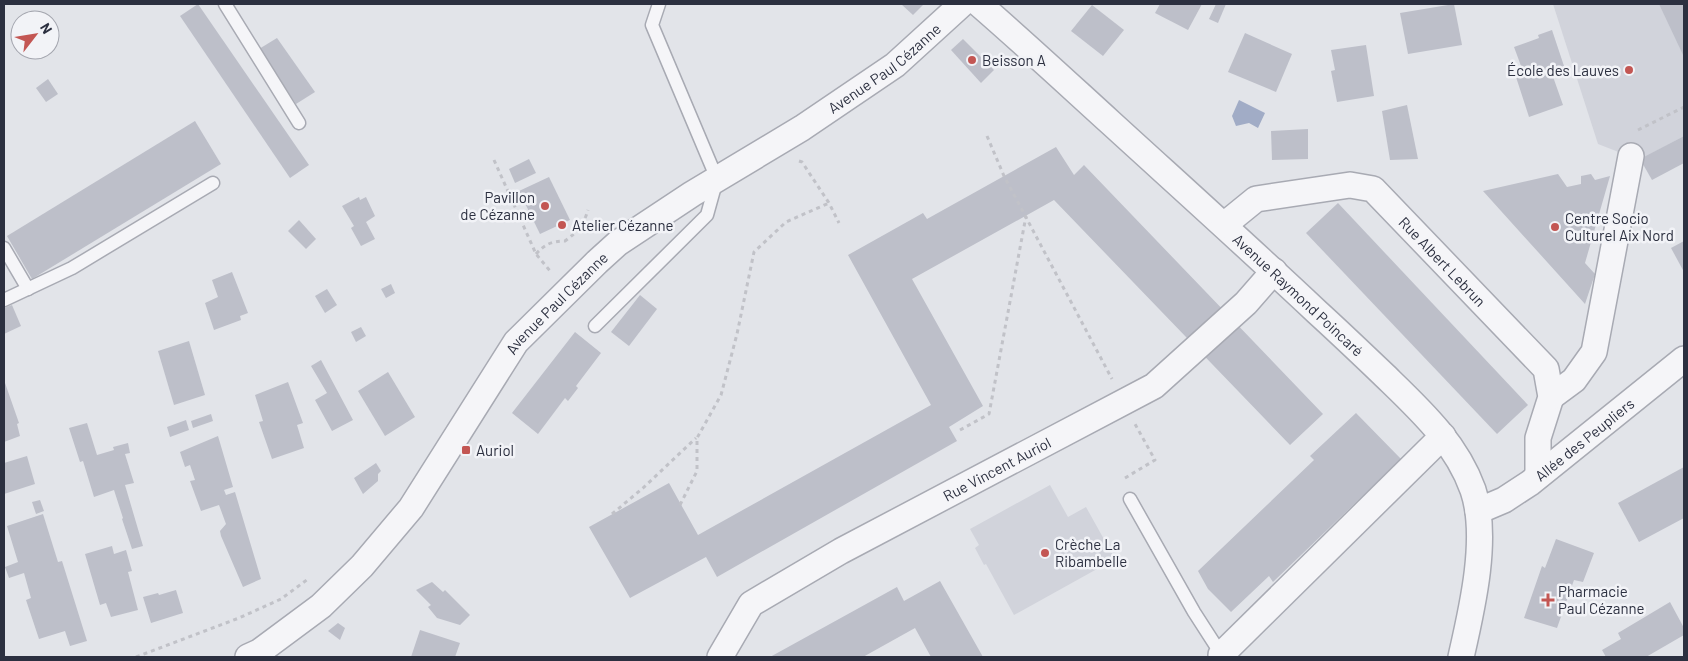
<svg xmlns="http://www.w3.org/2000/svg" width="1688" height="661" viewBox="0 0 1688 661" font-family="Barlow,sans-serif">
  <rect width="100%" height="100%" fill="#e2e4e9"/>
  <g fill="#d1d3db">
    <polygon points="1553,4 1684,4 1684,136 1639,160 1598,144"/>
    <polygon points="1050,485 1068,517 1086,507 1115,559 1014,615 986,564 984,565 975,548 979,545 970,529"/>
  </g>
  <polygon fill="#a1acc6" points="1239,100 1265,113 1258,128 1249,123 1236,126 1232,116"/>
  <g fill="#bdbfc9">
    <polygon points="198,4 309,165 290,178 180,16"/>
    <polygon points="901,4 924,4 913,15"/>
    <polygon points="1160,4 1202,4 1188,30 1155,13"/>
    <polygon points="1216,4 1226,4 1218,23 1209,19"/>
    <polygon points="1454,4 1462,45 1408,54 1400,13"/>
    <polygon points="1659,4 1684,4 1684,57"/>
    <polygon points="1092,5 1124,30 1103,56 1071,31"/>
    <polygon points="1552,30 1564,66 1551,71 1563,105 1529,117 1516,77 1524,74 1514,47 1539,38 1538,35"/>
    <polygon points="1245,33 1292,54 1276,92 1228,72"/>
    <polygon points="277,38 315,92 296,104 259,49"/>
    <polygon points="963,39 994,70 981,83 951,50"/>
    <polygon points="1366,45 1374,96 1337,102 1331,71 1335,70 1331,50"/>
    <polygon points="48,79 58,94 46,102 36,88"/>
    <polygon points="1407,105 1418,159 1390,160 1382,111"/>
    <polygon points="195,121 221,164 32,279 7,236"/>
    <polygon points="1308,129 1308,159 1272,160 1271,131"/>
    <polygon points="1684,136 1684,163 1652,180 1640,159"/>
    <polygon points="1056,147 1074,175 1084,165 1323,414 1290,445 1054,200 912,279 983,406 949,427 957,441 717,577 706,557 630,598 589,527 669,483 698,535 931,405 848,255 923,213 927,219"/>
    <polygon points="529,159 536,173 515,183 509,169"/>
    <polygon points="1558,174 1567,187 1581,184 1581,176 1591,174 1595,180 1610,176 1585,263 1595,274 1585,304 1483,191"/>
    <polygon points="549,177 570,220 540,234 519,191"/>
    <polygon points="359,197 360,200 366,197 375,216 366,222 375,239 361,246 351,228 354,226 342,206"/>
    <polygon points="1338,203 1528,405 1497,434 1306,233"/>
    <polygon points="299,220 316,239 306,249 288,231"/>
    <polygon points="1684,241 1684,272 1671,248"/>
    <polygon points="232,272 248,313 240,316 241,320 214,330 205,303 218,297 212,280"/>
    <polygon points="391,284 395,293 386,298 381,289"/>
    <polygon points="327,289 337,305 325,313 315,296"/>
    <polygon points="640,295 657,309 629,346 611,332"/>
    <polygon points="12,305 21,326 4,334 4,308"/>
    <polygon points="361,327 366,336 356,342 351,332"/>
    <polygon points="575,332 601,353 576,386 578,388 568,401 565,398 538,434 512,413"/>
    <polygon points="189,341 205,395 174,405 158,351"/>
    <polygon points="321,360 353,420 332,431 315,400 327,393 311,366"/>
    <polygon points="388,372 415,417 385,436 358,391"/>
    <polygon points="4,380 19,423 17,424 20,436 4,442"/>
    <polygon points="288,382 303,423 297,425 304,448 272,459 259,422 263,421 255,395"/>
    <polygon points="1356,413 1401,459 1273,582 1269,576 1231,612 1208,589 1198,571 1314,460 1310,456"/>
    <polygon points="211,414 213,421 193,428 191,421"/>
    <polygon points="186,420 189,430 170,437 167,427"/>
    <polygon points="87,423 97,455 114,450 113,447 128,443 130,453 125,454 134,483 125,485 143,546 132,549 122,519 123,518 114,490 94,497 83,461 80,462 69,428"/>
    <polygon points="218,436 233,487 224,490 226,495 235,492 261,579 243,587 221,536 220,531 226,524 219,505 201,511 190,481 195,480 190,465 185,467 180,452"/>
    <polygon points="27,456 35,484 4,494 4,463"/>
    <polygon points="376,463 381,471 378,474 378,481 363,494 354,478"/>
    <polygon points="1684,467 1684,518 1639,542 1618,503"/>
    <polygon points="40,500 44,511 36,514 32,502"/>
    <polygon points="43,514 58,562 62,561 87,641 70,646 65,631 39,639 26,600 31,598 24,573 9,578 5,567 18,562 7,526"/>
    <polygon points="1556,539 1594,553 1583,582 1574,580 1557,628 1524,618 1542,566 1545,568"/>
    <polygon points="112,546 114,554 126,550 132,571 128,572 138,610 111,617 106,603 100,605 85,554"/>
    <polygon points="940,581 983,657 931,657 915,628 863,657 770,657 897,587 904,601"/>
    <polygon points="432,582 443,592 445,590 470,615 460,625 437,618 428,607 431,605 416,590"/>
    <polygon points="176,590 183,613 151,623 143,597 158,593 159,595"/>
    <polygon points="1670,602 1684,628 1684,635 1646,657 1606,657 1602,650 1621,639 1618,633"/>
    <polygon points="338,623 345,628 340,640 328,631"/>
    <polygon points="420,630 460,643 455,657 411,657"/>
  </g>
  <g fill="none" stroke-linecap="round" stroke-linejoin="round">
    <g stroke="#a8aab3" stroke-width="15">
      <g id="lane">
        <polyline points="225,4 299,123"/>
        <polyline points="4,248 28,289"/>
        <polyline points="4,300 72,268 213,183"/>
        <polyline points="595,326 707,215 717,179 652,25 659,4"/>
        <polyline points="1130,499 1194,612 1223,657"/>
      </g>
    </g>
    <g stroke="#a8aab3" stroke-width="28">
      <g id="street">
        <path id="s1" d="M979,4c45,39 88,79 132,119 69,63 138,125 206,189 22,20 44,41 66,62 35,34 73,68 90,116 16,47 -1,119 -12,167"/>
        <path id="s2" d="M1224,225l32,-26 94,-14 23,4 173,180 5,28 -13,41v38"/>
        <polyline points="1551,397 1574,380 1594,352 1631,156"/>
        <path id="s3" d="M1478,511l26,-11 26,-17 154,-124"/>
        <polyline points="1221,655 1443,436"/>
        <path id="s4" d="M248,657l11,-5 62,-46 41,-40 49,-58 105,-166 81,-80 21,-19 74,-49 110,-66 93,-63 67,-61"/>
        <path id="s5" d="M720,657l31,-53 90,-53 313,-165 92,-83 28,-32"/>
      </g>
    </g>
    <g stroke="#c1c2c8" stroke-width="3" stroke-dasharray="4 4" stroke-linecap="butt">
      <polyline points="1638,130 1684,107"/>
      <polyline points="987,136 1004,176 1112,379"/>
      <polyline points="494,160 536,254 551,272"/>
      <polyline points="799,161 802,162 829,203 839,223"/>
      <path d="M536,254c9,-10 16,-13 29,-13 13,-10 18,-15 23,-31"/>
      <polyline points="960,430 989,414 1026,216"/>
      <polyline points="1125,478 1155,460 1135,424"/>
      <polyline points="680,505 697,471 697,438 721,395 737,334 754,252 786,222 829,203"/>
      <polyline points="612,514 643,488 696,438"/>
      <polyline points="136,657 239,618 281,599 308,579"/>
    </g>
    <use href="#lane" stroke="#f5f5f8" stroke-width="12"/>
    <use href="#street" stroke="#f5f5f8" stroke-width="25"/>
  </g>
  <g fill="#c35653" stroke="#f2f3f7" stroke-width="2">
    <circle cx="972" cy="60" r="5"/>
    <circle cx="1629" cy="70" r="5"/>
    <circle cx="545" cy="206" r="5"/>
    <circle cx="562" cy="225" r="5"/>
    <circle cx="1555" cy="227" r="5"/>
    <rect x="461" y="445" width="10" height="10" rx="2.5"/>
    <circle cx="1045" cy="553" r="5"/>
    <path d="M1545.5 592.5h5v5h5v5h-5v5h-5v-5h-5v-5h5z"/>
  </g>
  <g text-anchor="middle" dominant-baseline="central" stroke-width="5" stroke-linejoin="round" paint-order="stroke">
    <g font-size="15" fill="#2c3040" stroke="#f2f3f7" text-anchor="start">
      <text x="982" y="60">Beisson A</text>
      <text x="1619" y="70" text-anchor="end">École des Lauves</text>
      <text x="535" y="197" text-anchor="end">Pavillon<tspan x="535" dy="17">de Cézanne</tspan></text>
      <text x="1565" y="218">Centre Socio<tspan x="1565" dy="17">Culturel Aix Nord</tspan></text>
      <text x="572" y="225">Atelier Cézanne</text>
      <text x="476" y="450">Auriol</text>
      <text x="1055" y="544">Crèche La<tspan x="1055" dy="17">Ribambelle</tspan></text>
      <text x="1558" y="591">Pharmacie<tspan x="1558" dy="17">Paul Cézanne</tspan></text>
    </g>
    <g font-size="15" fill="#2c3040" stroke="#f2f3f7">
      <text stroke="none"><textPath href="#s4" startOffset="880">Avenue Paul Cézanne</textPath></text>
      <text stroke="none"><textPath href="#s2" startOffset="260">Rue Albert Lebrun</textPath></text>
      <text stroke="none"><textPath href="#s1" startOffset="432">Avenue Raymond Poincaré</textPath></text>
      <text stroke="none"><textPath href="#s4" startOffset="475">Avenue Paul Cézanne</textPath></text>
      <text stroke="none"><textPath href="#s3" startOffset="129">Allée des Peupliers</textPath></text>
      <text stroke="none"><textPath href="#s5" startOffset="342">Rue Vincent Auriol</textPath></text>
    </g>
  </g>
  <rect width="1688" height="661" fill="none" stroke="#2c3040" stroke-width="10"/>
  <g transform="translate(35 35) rotate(59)"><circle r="24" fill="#f2f3f7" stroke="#a3a5ae"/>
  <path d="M0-4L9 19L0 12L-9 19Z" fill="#c35653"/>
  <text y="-8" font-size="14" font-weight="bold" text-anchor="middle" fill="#2c3040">N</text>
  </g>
</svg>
